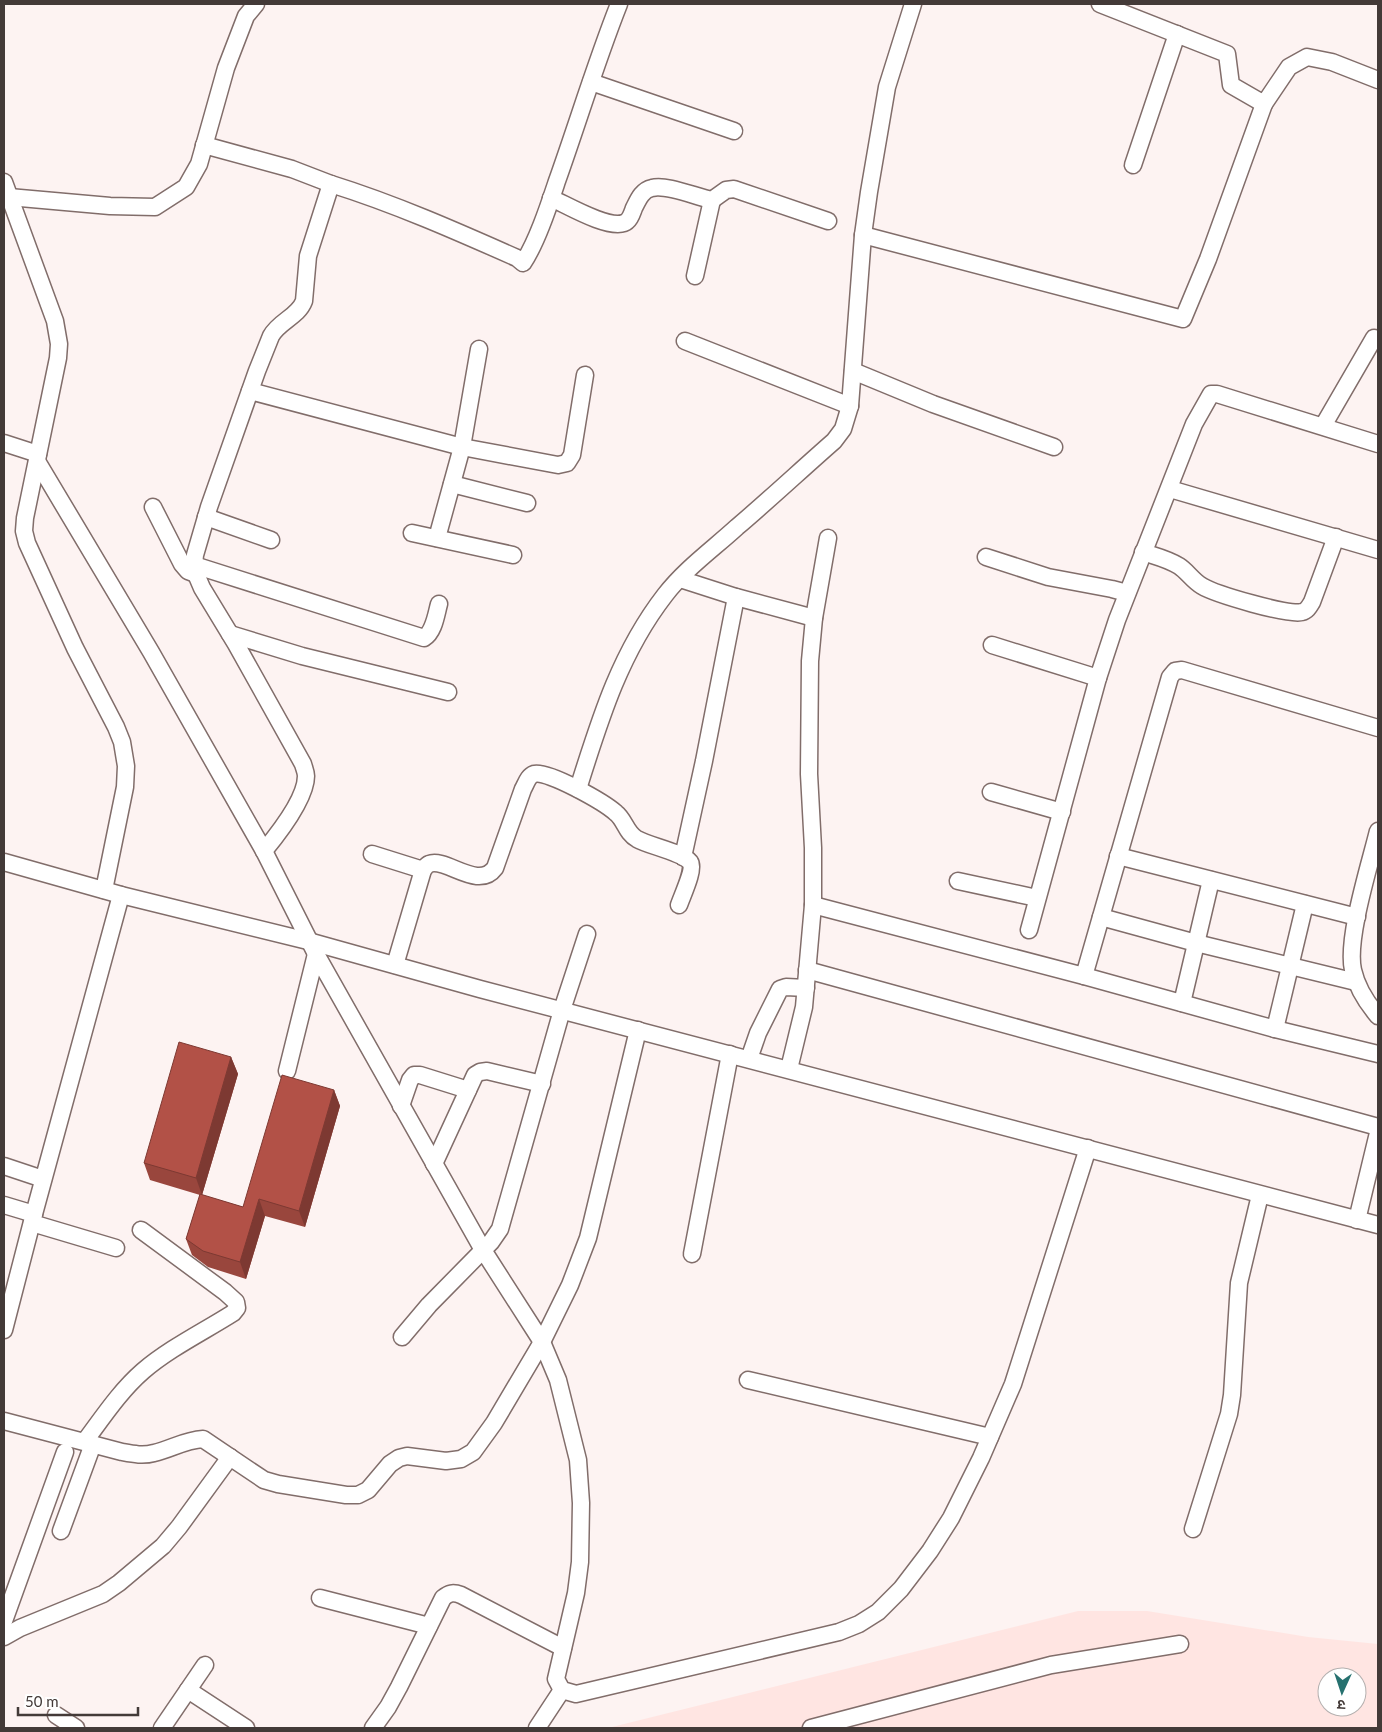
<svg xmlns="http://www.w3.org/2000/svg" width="1382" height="1732" viewBox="0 0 1382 1732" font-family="Lato,'Noto Sans Devanagari',sans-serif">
  <rect width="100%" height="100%" fill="#fdf3f2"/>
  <path fill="#ffe5e2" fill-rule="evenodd" d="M1078,1611h69l161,26 70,7v84h-770zM1327,1677h30v30h-30z"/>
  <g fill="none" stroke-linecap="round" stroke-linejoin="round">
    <g stroke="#816d6a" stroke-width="19">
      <g id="minor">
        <polyline points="1100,4 1227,54 1231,85 1264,104 1289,67 1307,57 1332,62 1378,80"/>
        <polyline points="591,82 734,131"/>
        <polyline points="204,145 292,169 331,184"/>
        <polyline points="1133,165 1177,34"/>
        <polyline points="4,182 55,321 59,344 58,358 25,518 24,531 27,543 75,648 116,727 122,742 126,766 125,787 104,890"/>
        <polyline points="9,197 110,206 155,207 186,187 199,164 226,68 246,16 256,4"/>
        <path d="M551,198c16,7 56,31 73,25 6,-2 8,-10 10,-15 4,-8 8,-18 18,-20 15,-4 44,9 60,12l14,-10 8,-1 94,32"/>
        <polyline points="863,235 1183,319 1208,259 1264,104"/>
        <polyline points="695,276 712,200"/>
        <polyline points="685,341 850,406"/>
        <polyline points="853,371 933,404 1054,447"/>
        <polyline points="250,391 462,447 558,465 567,463 572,455 585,375"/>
        <polyline points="1323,426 1374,338"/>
        <polyline points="4,443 38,454"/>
        <polyline points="37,461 151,652 264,851 316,954 483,1250 542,1342 558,1380 578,1460 581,1503 580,1562 576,1593 556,1679 562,1690 576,1694 839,1632 859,1624 878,1612 901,1589 930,1551 951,1518 981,1458 1013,1384 1088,1148"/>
        <polyline points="452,484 527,503"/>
        <polyline points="1170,489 1378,550"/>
        <polyline points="153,507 182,564 188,571 196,574"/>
        <polyline points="206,517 271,540"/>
        <polyline points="412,533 513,555"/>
        <polyline points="437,538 462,447 479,349"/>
        <path d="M1143,552c12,4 25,7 36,14 8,5 14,15 23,20 13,8 87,30 100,26 5,-1 7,-5 10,-10l24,-65"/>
        <polyline points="986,557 1048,577 1112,589 1127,593"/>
        <path d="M194,565l230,73c10,-6 12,-23 15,-34"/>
        <polyline points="680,579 736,597 814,618"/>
        <polyline points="230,634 302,656 448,692"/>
        <polyline points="992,645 1098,678"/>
        <path d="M578,789c22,-70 42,-136 87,-194 20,-26 48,-46 72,-68 33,-28 65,-58 97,-86l9,-12 7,-23 13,-171 6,-43 18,-105 26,-83"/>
        <polyline points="991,792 1062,812"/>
        <path d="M1378,831c-8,33 -32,108 -25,139 4,18 13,32 25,46"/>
        <path d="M264,851c14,-17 42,-53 42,-75 0,-4 -2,-8 -3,-12l-67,-120 -34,-56 -6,-14 -2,-9 1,-10 14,-48 48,-136 14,-35c8,-15 27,-19 33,-35l4,-45 23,-72c64,20 125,47 186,74l6,5c14,-21 26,-58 34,-82 21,-59 39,-119 62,-177"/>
        <polyline points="372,854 423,870"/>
        <polyline points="1118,856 1357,917"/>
        <polyline points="683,857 704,761 736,597"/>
        <polyline points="4,862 121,895 308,941 480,989 1378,1225"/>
        <polyline points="958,881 1037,898"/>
        <polyline points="813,905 1084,976 1275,1029 1378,1054"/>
        <polyline points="1101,917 1196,943 1356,982"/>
        <polyline points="1029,930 1098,678 1117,620 1194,424 1211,394 1217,394 1378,444"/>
        <path d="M395,965l28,-95c2,-2 3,-5 6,-6 17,-7 49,27 66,4l28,-79c3,-5 5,-13 11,-15 14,-4 71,29 82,39 9,7 10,20 21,26 12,7 45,13 53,23 5,7 -8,34 -11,43"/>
        <polyline points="807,970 1378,1127"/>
        <polyline points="1084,976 1170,677 1175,671 1182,670 1378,728"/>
        <polyline points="1182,1003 1211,880"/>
        <polyline points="1275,1029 1305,904"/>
        <polyline points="749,1059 758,1033 780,989 786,987 806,988"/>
        <polyline points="789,1069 804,1007 813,905 813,848 809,774 810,661 814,618 828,538"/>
        <polyline points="287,1071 316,954"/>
        <polyline points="401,1106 410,1080 414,1075 420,1075 468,1090"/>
        <polyline points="434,1164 475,1075 480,1072 487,1071 542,1084"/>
        <polyline points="4,1166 43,1179"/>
        <polyline points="4,1205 34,1214"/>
        <polyline points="1357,1220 1378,1133"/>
        <polyline points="32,1223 116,1248"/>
        <polyline points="692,1254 730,1054"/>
        <polyline points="4,1330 34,1214 121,895"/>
        <polyline points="402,1337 429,1305 491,1242 500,1229 562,1010 587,934"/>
        <polyline points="748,1380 990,1437"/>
        <path d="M4,1421l118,31c11,2 21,4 32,1 17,-4 31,-13 49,-14l61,41 14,4 68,11h12l10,-5 22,-26 9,-6 8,-2 39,5 15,-2 12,-7 21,-29 48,-81 28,-57 18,-47 50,-208"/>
        <path d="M85,1441c18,-24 35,-50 58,-70 27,-23 60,-39 90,-58l4,-5 -1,-6 -11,-10 -84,-62"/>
        <polyline points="1193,1529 1229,1414 1232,1395 1239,1283 1260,1195"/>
        <polyline points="61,1531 93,1444"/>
        <polyline points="320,1598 429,1626"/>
        <polyline points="4,1621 65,1452"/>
        <polyline points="4,1637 20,1628 103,1594 119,1583 163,1546 179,1527 230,1457"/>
        <polyline points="188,1690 246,1728"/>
        <polyline points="56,1715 76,1728"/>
        <polyline points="162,1728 205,1665"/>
        <path d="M373,1728l15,-21 11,-20 44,-89c6,-5 10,-6 18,-3l102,53"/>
        <polyline points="537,1728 562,1690"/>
        <polyline points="811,1728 1051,1665 1180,1644"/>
      </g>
    </g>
    <use href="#minor" stroke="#fff" stroke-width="16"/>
  </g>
  <polygon fill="#99463d" points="231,1057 238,1074 202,1195 243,1207 334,1090 340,1106 305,1227 265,1216 246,1279 208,1267 192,1255 186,1239 200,1195 150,1180 144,1163"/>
  <g fill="#7d3932">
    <polygon points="231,1057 238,1074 202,1195 196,1178"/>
    <polygon points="334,1090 340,1106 305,1227 299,1211"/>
    <polygon points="259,1199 265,1216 246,1279 240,1262"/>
  </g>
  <g fill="#b25147" stroke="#7d3932">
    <polygon points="179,1042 231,1057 196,1178 144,1163"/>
    <polygon points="282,1075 334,1090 299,1211 259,1199 240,1262 203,1251 186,1239 200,1194 243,1207"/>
  </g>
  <rect width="1382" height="1732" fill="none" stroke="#433a38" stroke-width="10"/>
  <g transform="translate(1342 1692) rotate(183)"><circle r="24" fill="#ffffff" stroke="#b4b0af"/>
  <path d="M0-4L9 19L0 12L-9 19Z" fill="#26716f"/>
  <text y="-8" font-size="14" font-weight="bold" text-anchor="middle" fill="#433a38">उ</text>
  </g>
  <path d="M18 1707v8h120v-8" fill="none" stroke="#433a38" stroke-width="2.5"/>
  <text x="25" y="1707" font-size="15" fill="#433a38" stroke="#ffffff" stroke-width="4" paint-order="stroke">50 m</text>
</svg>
